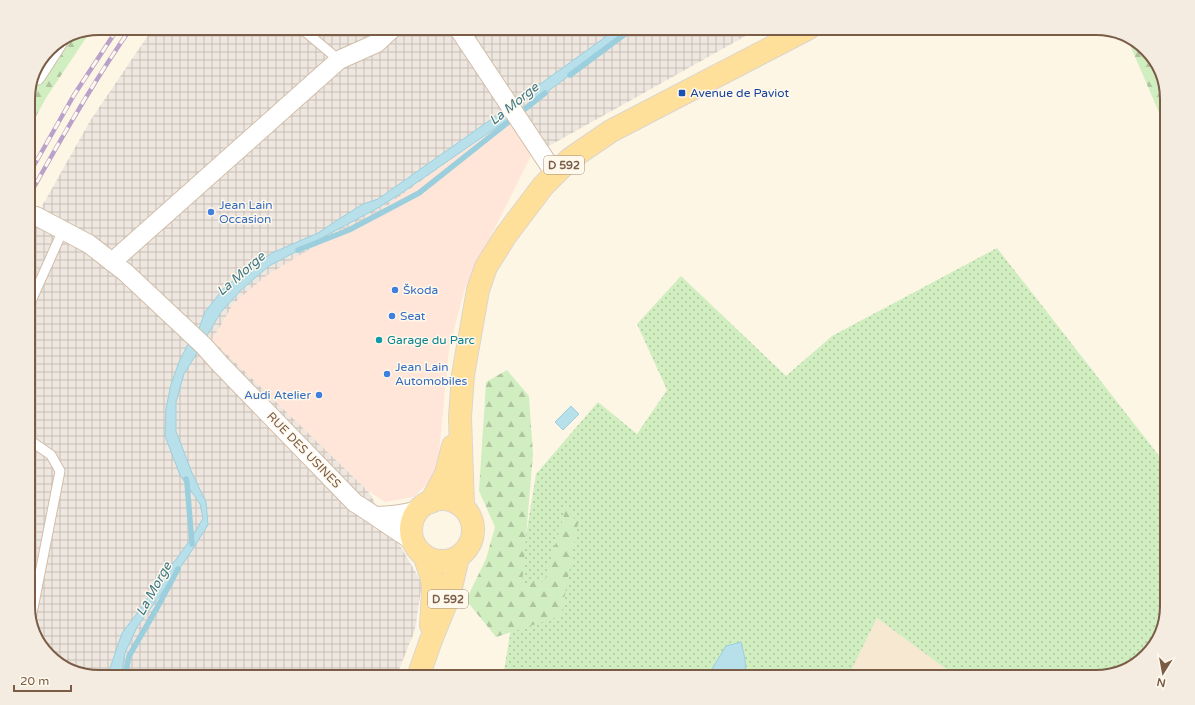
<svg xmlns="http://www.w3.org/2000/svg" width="1195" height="705" viewBox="0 0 1195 705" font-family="'Varela Round',sans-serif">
  <defs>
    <pattern id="industrial-grid" width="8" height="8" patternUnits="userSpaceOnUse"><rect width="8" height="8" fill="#eee7df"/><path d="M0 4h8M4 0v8" fill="none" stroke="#c6beb7"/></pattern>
    <pattern id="green-dots" width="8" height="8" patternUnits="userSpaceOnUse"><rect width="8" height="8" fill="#d1eec1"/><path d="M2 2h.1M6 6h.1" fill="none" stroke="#afc49f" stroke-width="1.8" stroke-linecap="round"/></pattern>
    <pattern id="forest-firs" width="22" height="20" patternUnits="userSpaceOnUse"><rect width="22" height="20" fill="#d1eec1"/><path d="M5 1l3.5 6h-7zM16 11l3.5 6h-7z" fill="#afc49f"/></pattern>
  </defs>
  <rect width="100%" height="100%" fill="#fef6e5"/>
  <polygon fill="#f7e8d2" points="877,618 961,677 848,677"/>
  <polygon fill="#ffe6d8" points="512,114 531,156 465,288 449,349 437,474 414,497 385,502 368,491 212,341 234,303 266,276"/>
  <polygon fill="url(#industrial-grid)" points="153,28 760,28 531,156 512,115 381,210 300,255 266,276 234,303 212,340 368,491 422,583 415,630 396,677 99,677 63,667 38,642 28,611 28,231 90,121"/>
  <polygon fill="url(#green-dots)" points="997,248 1167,466 1167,607 1157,642 1132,667 1097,677 957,677 877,618 848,677 503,677 536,474 598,402 637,434 667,390 637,324 681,276 786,376 832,336"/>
  <g fill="url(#forest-firs)">
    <polygon points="92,29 46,98 28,131 28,94 49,48 72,33"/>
    <polygon points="1126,36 1132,38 1157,63 1167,94 1167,131"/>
    <polygon points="507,370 529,396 533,454 522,584 545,581 566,508 578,523 561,616 496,637 466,600 486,559 495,527 479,491 486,382"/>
  </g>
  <g fill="#b7e0ea" stroke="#9ccfdd">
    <polygon points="616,28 629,28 622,36 531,104 525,95 604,38"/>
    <polygon points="510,106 516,114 400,194 376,209 269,266 241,290 221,312 205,339 198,331 205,312 223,289 250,267 272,253 318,233 339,219 363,204 378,199"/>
    <polygon points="188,344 197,353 184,374 176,402 176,431 192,473 206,502 208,525 187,558 137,627 125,653 121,677 107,677 122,633 138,612 161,577 178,557 194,534 203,518 200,504 180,475 165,436 166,408 171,384 179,362"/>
    <polygon points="571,406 579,414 563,430 555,422"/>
    <polygon points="741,642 745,659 746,677 707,677 726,646"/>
  </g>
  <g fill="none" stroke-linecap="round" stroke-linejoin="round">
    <g stroke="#9ccfdd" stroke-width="5.5">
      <polyline points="570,75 633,28"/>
      <polyline points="298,250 349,230 419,193 545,93"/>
      <polyline points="186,479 187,483 192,544"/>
      <polyline points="125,677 129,656 157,608 178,569"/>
    </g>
    <g stroke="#d1bea9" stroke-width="11">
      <g id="lane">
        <polyline points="301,28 339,60"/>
        <polyline points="28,308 63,230"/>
        <polyline points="28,439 51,455 60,471 31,619"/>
      </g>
    </g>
    <g stroke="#d1bea9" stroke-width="20">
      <g id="street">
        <polyline points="458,28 555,174"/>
        <polyline points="36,76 58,42"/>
        <path d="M36,216l53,28 36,28 79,74 16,18 135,139c20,12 38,26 58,38"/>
        <polyline points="112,262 339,60 377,43 393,28"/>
        <path d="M376,516c15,0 28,-2 43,-6"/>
      </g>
    </g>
    <g stroke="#dcd5cf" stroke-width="24">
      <g id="primary">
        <circle cx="442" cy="530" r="31"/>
        <polyline points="431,502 446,474 453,446"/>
        <polyline points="463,507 460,417 463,375 478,290 486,267 506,235 543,186 570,159 611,131 809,28"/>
        <polyline points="424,555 432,578 433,592 431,625"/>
        <polyline points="418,677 431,640 449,596 458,557"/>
      </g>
    </g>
    <use href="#lane" stroke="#fff" stroke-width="9"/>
    <use href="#street" stroke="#fff" stroke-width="18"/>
    <use href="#primary" stroke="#ffe09b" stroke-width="22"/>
    <g stroke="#b9a1ca" stroke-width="4.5">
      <g id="rail">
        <polyline points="28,176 74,95 118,28"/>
        <path d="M28,198c32,-58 65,-116 103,-170"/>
      </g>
    </g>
    <use href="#rail" stroke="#fff9ed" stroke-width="3" stroke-dasharray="9" stroke-linecap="butt"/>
  </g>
  <rect fill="#1a4fb4" stroke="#fff9ed" stroke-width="1.5" x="678" y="89" width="8" height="8" rx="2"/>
  <g fill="#3f7fe0" stroke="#fff9ed" stroke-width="1.5">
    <circle cx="211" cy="212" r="4"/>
    <circle cx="395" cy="290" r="4"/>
    <circle cx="392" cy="316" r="4"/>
    <circle cx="387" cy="374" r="4"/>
    <circle cx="319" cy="395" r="4"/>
  </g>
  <circle fill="#0f9aa8" stroke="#fff9ed" stroke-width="1.5" cx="379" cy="340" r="4"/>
  <g text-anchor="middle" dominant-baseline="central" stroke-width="3" stroke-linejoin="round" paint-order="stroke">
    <g fill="#fff9ed" stroke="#a28b79" stroke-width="1">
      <rect x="544" y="156" width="40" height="18" rx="3"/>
      <rect x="428" y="590" width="40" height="18" rx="3"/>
    </g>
    <g font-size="11" font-weight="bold" fill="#7a5c47">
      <text x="564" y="165">D 592</text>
      <text x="448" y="599">D 592</text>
    </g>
    <g font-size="12" fill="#164399" stroke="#fff9ed" text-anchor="start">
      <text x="690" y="93">Avenue de Paviot</text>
    </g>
    <g font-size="12" fill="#366cbe" stroke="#fff9ed" text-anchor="start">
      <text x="219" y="205">Jean Lain<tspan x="219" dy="14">Occasion</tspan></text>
      <text x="403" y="290">Škoda</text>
      <text x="400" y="316">Seat</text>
      <text x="395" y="367">Jean Lain<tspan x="395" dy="14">Automobiles</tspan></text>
      <text x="311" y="395" text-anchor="end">Audi Atelier</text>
    </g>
    <g font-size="12" fill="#0d838f" stroke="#fff9ed" text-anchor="start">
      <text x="387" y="340">Garage du Parc</text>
    </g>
    <g font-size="12" fill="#7a5c47" stroke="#fff9ed">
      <text transform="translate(304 450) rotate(46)">RUE DES USINES</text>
    </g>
    <g font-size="13" font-style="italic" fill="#3b7788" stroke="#fff9ed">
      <text transform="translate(514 104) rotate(-39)">La Morge</text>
      <text transform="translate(241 274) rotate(-41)">La Morge</text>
      <text transform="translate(154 589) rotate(-61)">La Morge</text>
    </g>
  </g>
  <path d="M0 0H1195V705H0ZM99 35H1096A64 64 0 0 1 1160 99V606A64 64 0 0 1 1096 670H99A64 64 0 0 1 35 606V99A64 64 0 0 1 99 35Z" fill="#f4ece0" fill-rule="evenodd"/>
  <path fill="none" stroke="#7a5c47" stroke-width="2" d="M99 35H1096A64 64 0 0 1 1160 99V606A64 64 0 0 1 1096 670H99A64 64 0 0 1 35 606V99A64 64 0 0 1 99 35Z"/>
  <g transform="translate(1163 673) rotate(191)" stroke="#fff9ed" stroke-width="3" paint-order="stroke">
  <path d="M0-3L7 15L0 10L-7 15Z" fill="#7a5c47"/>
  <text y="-6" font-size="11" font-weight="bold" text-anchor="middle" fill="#7a5c47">N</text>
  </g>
  <path d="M14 685v6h57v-6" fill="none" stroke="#7a5c47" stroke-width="2"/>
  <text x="20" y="685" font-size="12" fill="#7a5c47" stroke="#fff9ed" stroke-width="3" paint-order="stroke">20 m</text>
</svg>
